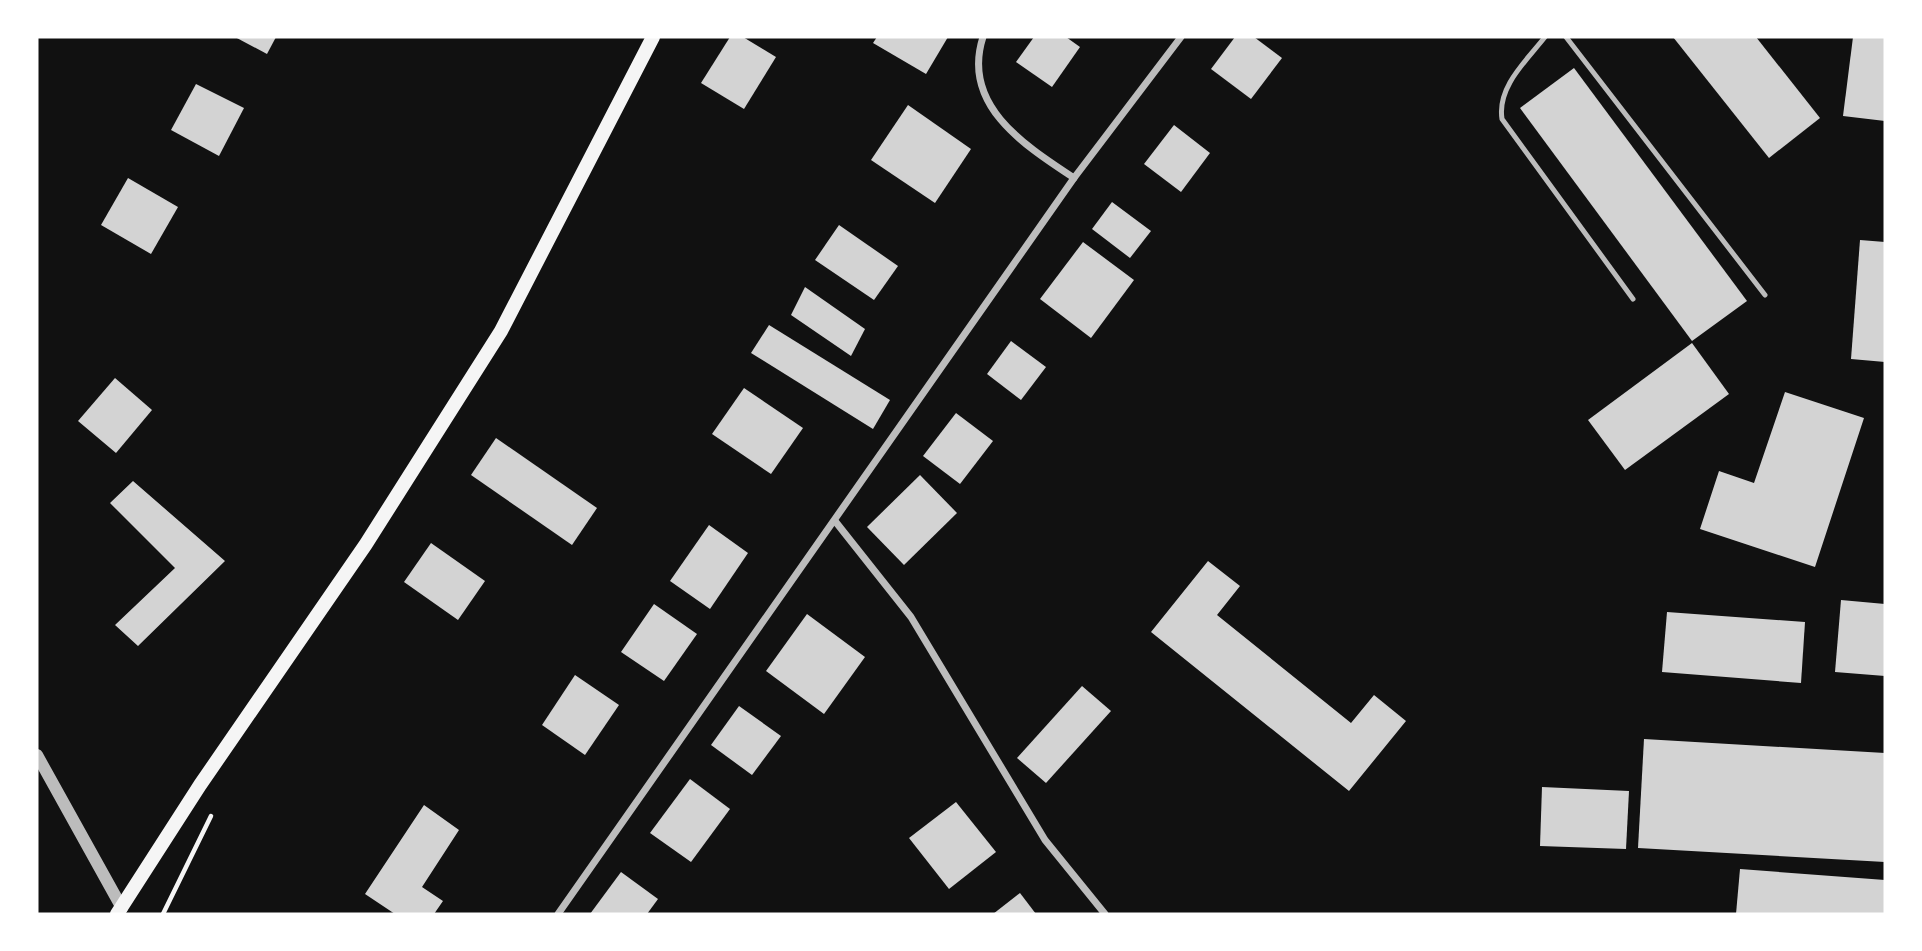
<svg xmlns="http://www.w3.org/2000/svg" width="1922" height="951" viewBox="0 0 1922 951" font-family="'DejaVu Sans',sans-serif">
  <rect width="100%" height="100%" fill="#111"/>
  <g fill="#d3d3d3">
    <polygon points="235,37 276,37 267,54"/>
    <polygon points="730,37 743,37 776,57 744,109 701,83"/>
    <polygon points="877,37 948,37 926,74 873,43"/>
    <polygon points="1034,37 1066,37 1080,47 1052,87 1016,62"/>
    <polygon points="1235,37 1254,37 1282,58 1251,99 1211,69"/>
    <polygon points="1673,37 1756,37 1820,118 1769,158"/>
    <polygon points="1853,37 1885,37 1885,121 1843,116"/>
    <polygon points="1574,68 1747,301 1692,341 1520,108"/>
    <polygon points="196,84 244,108 219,156 171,130"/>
    <polygon points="908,105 971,149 935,203 871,160"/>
    <polygon points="1174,125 1210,153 1181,192 1144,164"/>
    <polygon points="128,178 178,207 151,254 101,225"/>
    <polygon points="1112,202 1151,231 1130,258 1092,229"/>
    <polygon points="839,225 898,266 874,300 815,260"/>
    <polygon points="1860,240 1885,242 1885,362 1851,359"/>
    <polygon points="1083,242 1134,280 1091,338 1040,299"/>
    <polygon points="805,287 865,329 851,356 791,315"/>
    <polygon points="769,325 890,400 873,429 751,353"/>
    <polygon points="1011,341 1046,367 1021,400 987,374"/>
    <polygon points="1692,343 1729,394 1625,470 1588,420"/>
    <polygon points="115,378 152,410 116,453 78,421"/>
    <polygon points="744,388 803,428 771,474 712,434"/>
    <polygon points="1785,392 1864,418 1815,567 1700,529 1719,471 1754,483"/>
    <polygon points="956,413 993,441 960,484 923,456"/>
    <polygon points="496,438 597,508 572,545 471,475"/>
    <polygon points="920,475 957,513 904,565 867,527"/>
    <polygon points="133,481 225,561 138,646 115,625 175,568 110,503"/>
    <polygon points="709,525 748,553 710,609 670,581"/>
    <polygon points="431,543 485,581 458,620 404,582"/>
    <polygon points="1208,561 1240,586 1217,615 1351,723 1374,695 1406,721 1349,791 1151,632"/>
    <polygon points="1841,600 1885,604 1885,676 1835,672"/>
    <polygon points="654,604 697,634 664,681 621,652"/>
    <polygon points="1667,612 1805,622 1801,683 1662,672"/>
    <polygon points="807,614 865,657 824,714 766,671"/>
    <polygon points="575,675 619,705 585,755 542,725"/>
    <polygon points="1082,686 1111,711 1046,783 1017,758"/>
    <polygon points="739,706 781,736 752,775 711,745"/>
    <polygon points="1644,739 1885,753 1885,862 1638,848"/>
    <polygon points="690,779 730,809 691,862 650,833"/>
    <polygon points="1542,787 1629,791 1626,849 1540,846"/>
    <polygon points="956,802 996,852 949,889 909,838"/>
    <polygon points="424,805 459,830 422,887 443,901 434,914 395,914 365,894"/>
    <polygon points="1740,869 1885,880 1885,914 1736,914"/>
    <polygon points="621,872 658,899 647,914 590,914"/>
    <polygon points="1020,893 1036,914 993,914"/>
  </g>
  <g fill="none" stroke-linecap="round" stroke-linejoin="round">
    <polyline stroke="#f5f5f5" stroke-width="4.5" points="163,914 211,816"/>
    <g stroke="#bcbcbc" stroke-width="5">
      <path d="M1545,37c-19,24 -48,50 -43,82l131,180"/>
      <polyline points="1566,37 1765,295"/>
    </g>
    <g stroke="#bcbcbc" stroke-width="7">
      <path d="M983,37c-22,68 41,108 91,141"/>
      <polyline points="835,521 911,617 1045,840 1105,914"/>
      <polyline points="558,914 1074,178 1181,37"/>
    </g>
    <polyline stroke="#bcbcbc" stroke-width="12" points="37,755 122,908"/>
    <polyline stroke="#f5f5f5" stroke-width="14" points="117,914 200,785 366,544 501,331 653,37"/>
  </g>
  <rect width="1922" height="951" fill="none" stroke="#ffffff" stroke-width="77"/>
</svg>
